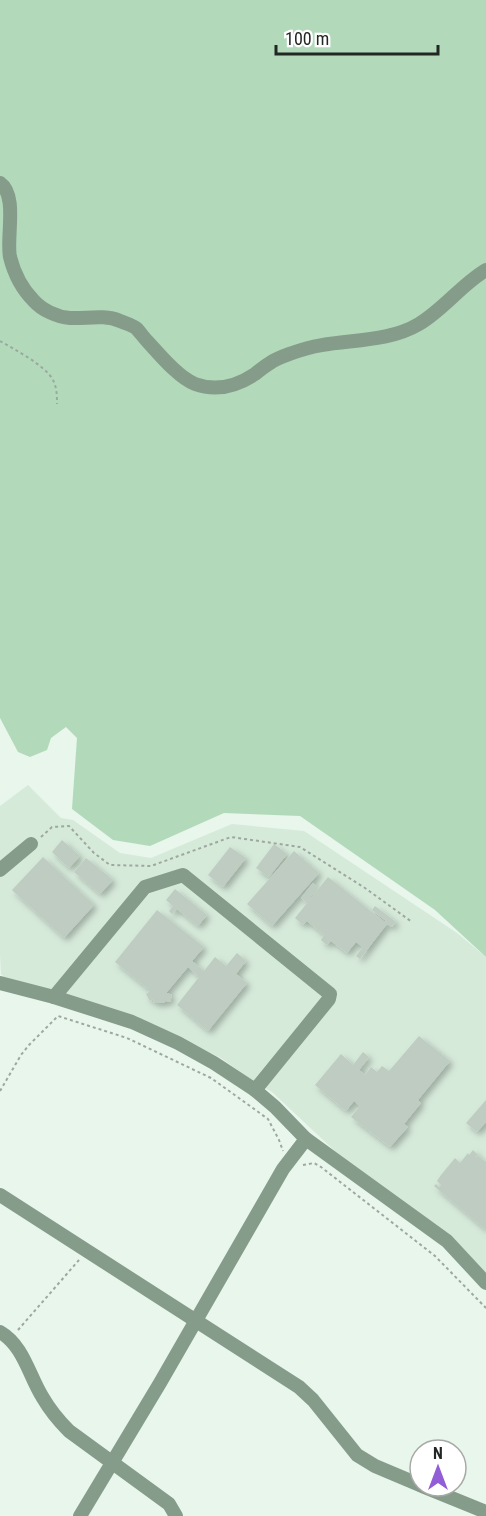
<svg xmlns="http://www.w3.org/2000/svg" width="486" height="1516" viewBox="0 0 486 1516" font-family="'Roboto Condensed',sans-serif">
  <defs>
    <filter id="shadow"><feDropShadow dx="3.5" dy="3.5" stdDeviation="3" flood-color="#0004"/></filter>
  </defs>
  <rect width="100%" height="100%" fill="#e8f6eb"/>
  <polygon fill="#d6eada" points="28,785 61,818 73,820 120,853 151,858 232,824 304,831 457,933 486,957 486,1273 451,1235 336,1152 272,1092 247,1077 221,1058 140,1019 81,999 4,977 1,974 0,955 0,806"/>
  <polygon fill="#b2daba" points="0,0 486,0 486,957 435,910 300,816 224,813 150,846 113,840 72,809 77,738 66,727 51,738 47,750 30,757 18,752 0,718"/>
  <g fill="#bfccc1" filter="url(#shadow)">
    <polygon points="62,840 80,856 69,868 52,852"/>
    <polygon points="274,844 287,854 269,877 256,868"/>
    <polygon points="230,847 246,858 223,887 208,875"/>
    <polygon points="294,851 319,873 272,926 247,904"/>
    <polygon points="43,857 94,905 64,938 12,890"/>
    <polygon points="86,858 113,880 100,894 74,872"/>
    <polygon points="328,877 387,924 360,959 356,956 363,947 356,942 347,953 331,941 327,945 321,940 324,935 307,921 303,925 295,918"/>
    <polygon points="313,883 318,888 306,902 301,898"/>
    <polygon points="175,889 207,915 198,926 177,909 172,914 169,911 173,906 166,900"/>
    <polygon points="375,906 396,922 392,927 387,924 385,920 372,910"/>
    <polygon points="157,910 204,947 192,961 204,971 215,957 226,966 237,953 246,961 236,974 247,983 208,1031 177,1005 199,977 188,967 167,992 167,993 172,995 170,1002 165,1001 164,1003 154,1003 153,999 150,1001 146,994 149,992 148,989 115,962"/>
    <polygon points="419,1036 450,1061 418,1100 421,1103 404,1124 408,1127 390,1147 351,1117 360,1106 354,1101 346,1111 315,1085 341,1054 353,1065 363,1052 369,1057 359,1070 365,1075 371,1067 377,1072 382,1066 389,1071"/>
    <polygon points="486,1100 486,1122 477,1132 466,1123"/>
    <polygon points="473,1150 478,1155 474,1159 478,1156 486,1162 486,1230 434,1186 436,1184 439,1187 441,1185 437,1181 441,1175 455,1158 460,1163 468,1153 469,1155"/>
  </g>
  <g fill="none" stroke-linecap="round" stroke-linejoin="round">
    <g stroke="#9da89f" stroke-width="2" stroke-dasharray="3 3" stroke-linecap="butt">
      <path d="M0,341c15,9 45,24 53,39 4,8 4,16 4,24"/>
      <polyline points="41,837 52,827 69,826 94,853 110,865 151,866 231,837 300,847 365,888 412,922"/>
      <polyline points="0,1091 21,1055 29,1045 58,1016 127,1038 211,1078 268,1119 279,1140 283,1151"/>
      <polyline points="303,1165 314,1163 321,1167 435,1256 486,1308"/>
      <polyline points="18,1330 79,1260"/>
    </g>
    <g stroke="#869c8a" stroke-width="14">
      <path d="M0,183c18,13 6,54 10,74 4,16 12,32 24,44 8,9 23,16 36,17 16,1 34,-4 50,3 5,2 12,4 16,7 4,4 8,10 12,14 12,13 31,36 47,42 22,8 42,2 60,-10 5,-4 10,-8 15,-11 7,-5 17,-8 25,-11 39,-15 87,-6 124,-28 25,-15 42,-39 67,-54"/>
      <polyline points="0,870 31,844"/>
      <polyline points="0,983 54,997 132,1022 178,1043 214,1063 255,1090 275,1107 306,1139 447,1241 486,1283"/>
      <polyline points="54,997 145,887 183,875 330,994 329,999 255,1090"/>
      <polyline points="0,1195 299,1387 313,1400 357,1455 375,1466 420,1485"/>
      <path d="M0,1332c24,14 29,44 43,66 7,12 16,23 26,33l100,73 7,12"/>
      <polyline points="422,1486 486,1512"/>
      <polyline points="80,1516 160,1383 283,1169 306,1139"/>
    </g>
  </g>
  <g transform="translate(438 1468)"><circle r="28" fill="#ffffff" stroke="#a7a9a7" stroke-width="1.5"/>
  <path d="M0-4.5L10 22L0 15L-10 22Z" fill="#925ed7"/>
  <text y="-9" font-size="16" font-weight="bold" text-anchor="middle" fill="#222723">N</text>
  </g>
  <path d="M276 45v9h162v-9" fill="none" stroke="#222723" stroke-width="3"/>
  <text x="285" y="45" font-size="18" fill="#222723" stroke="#ffffff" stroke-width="4.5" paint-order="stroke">100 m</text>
</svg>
